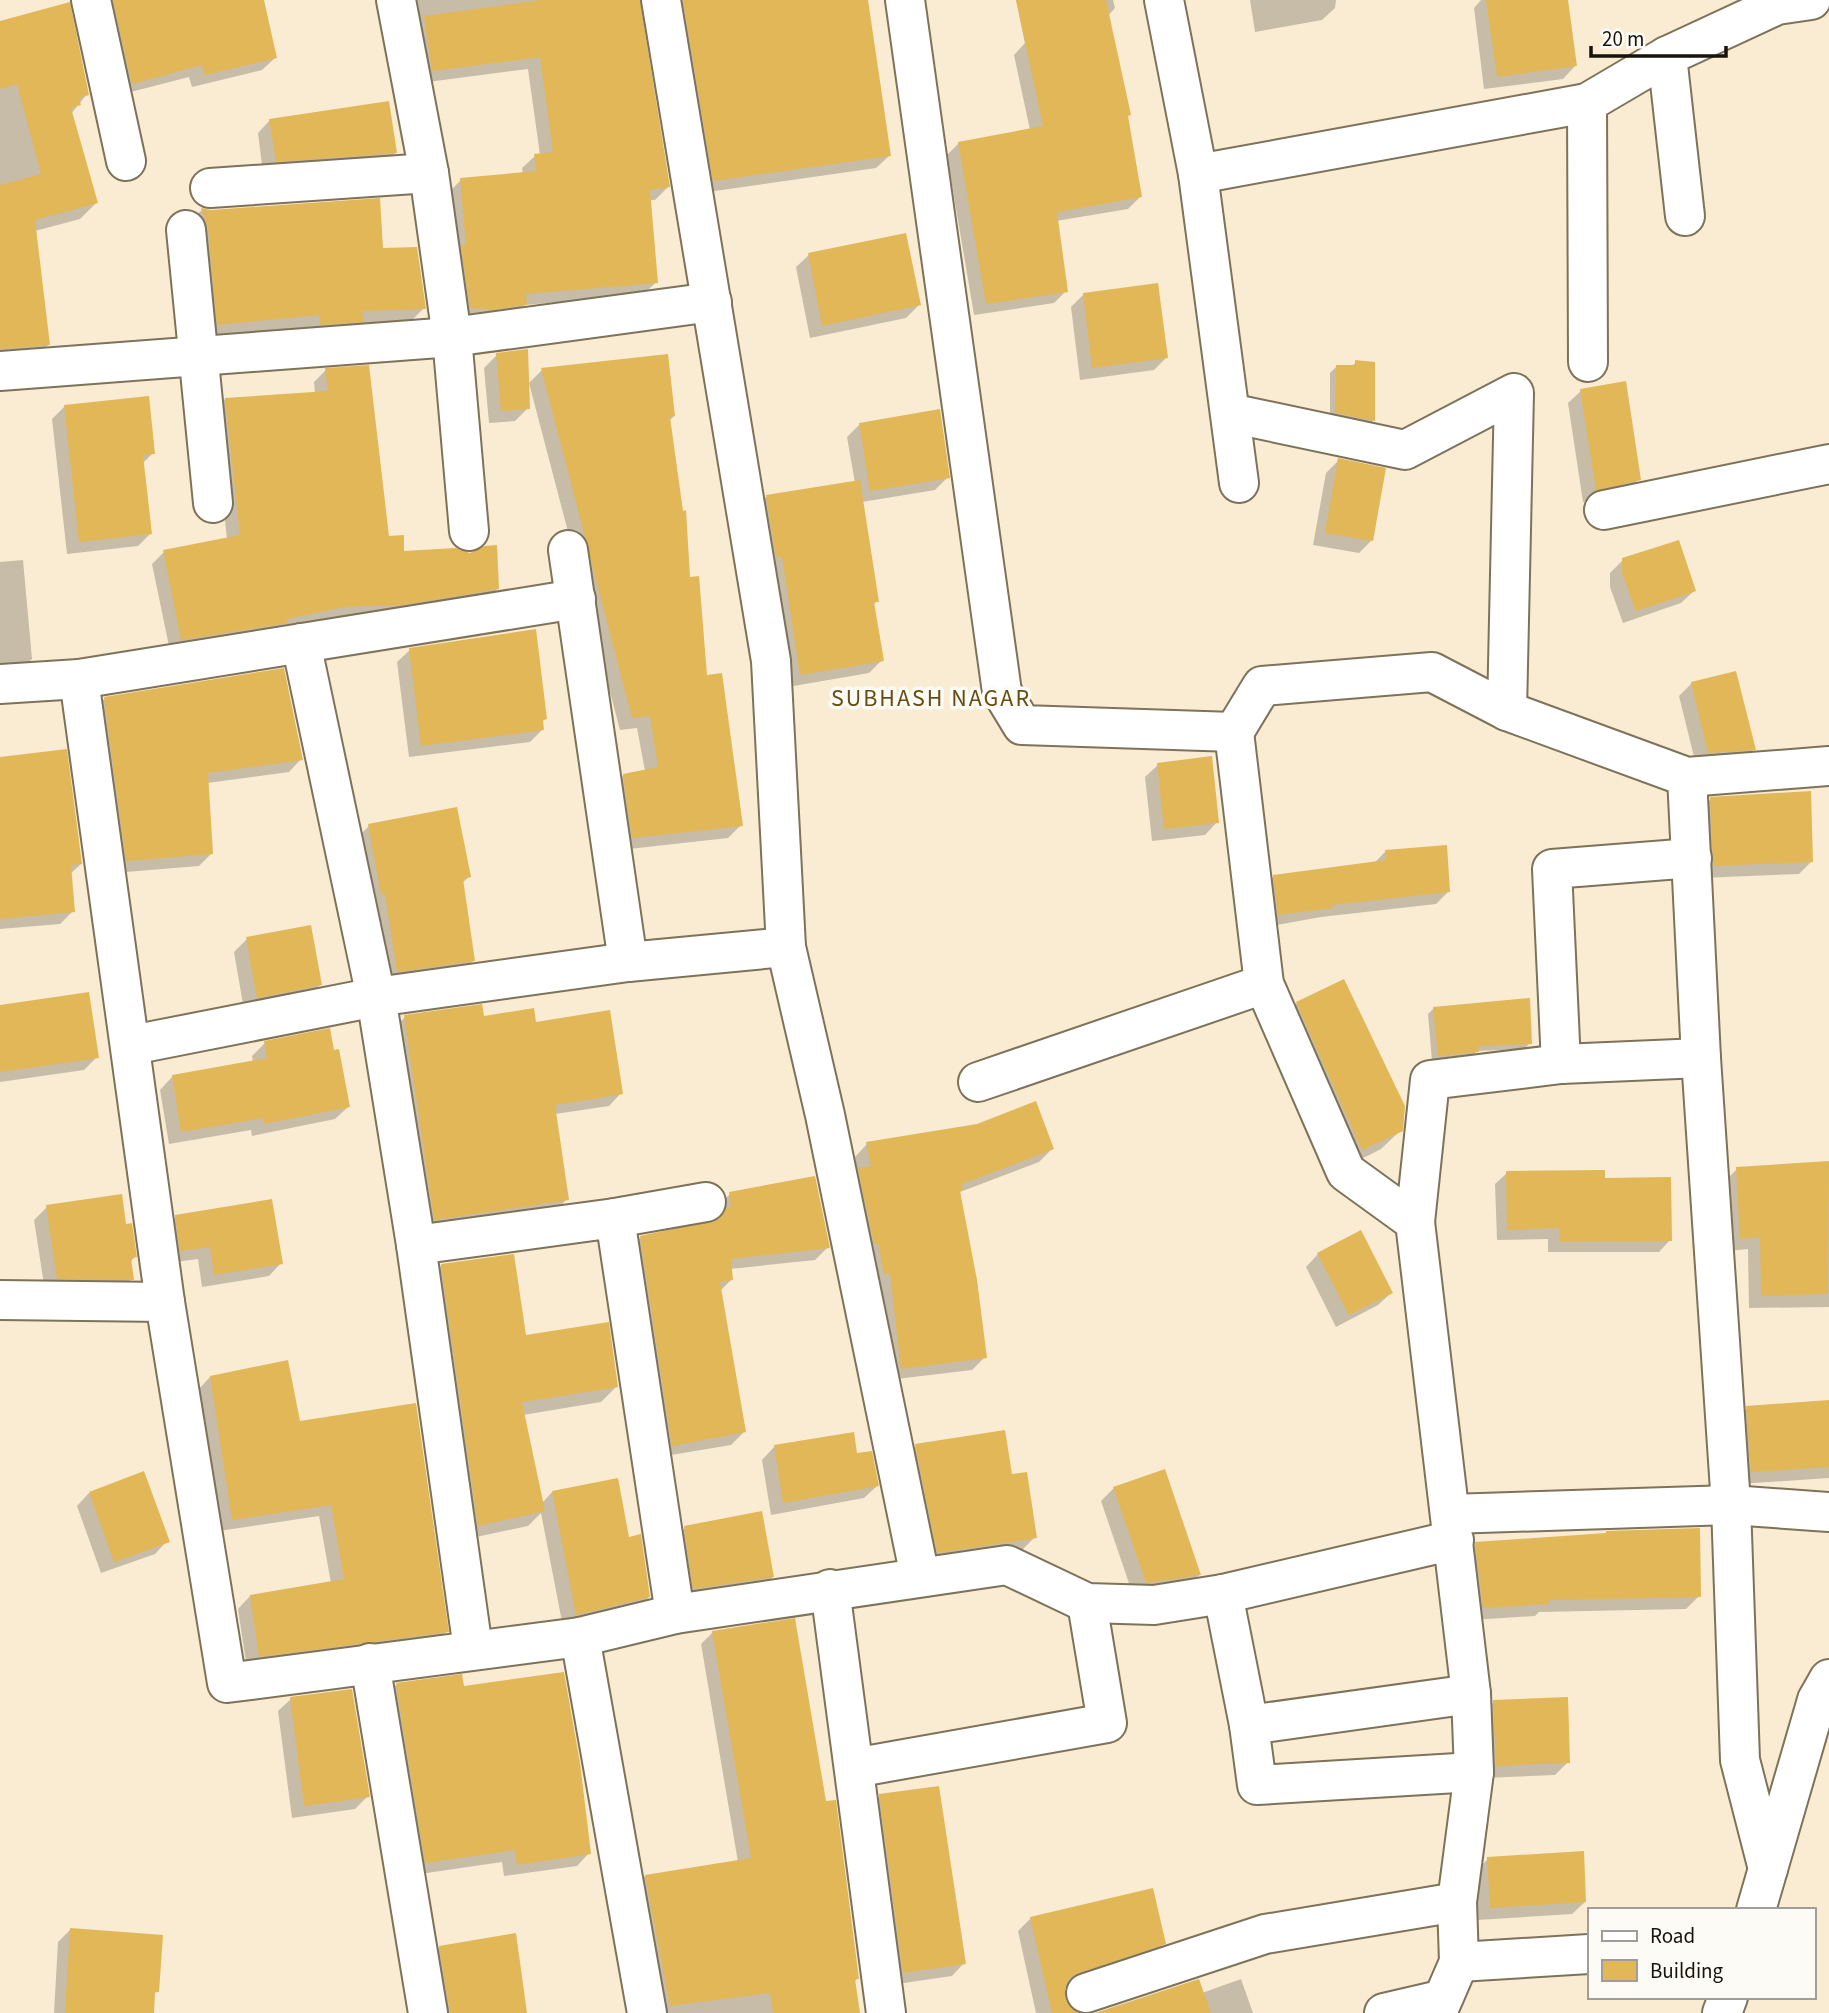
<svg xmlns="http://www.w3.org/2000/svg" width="1829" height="2013" viewBox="0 0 1829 2013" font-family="'Source Sans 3',sans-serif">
  <rect width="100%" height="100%" fill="#f9ecd2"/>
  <g fill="#0003">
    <polygon points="96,0 262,0 275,58 262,70 192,87 189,77 119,95"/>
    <polygon points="417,0 638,0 668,187 655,200 649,200 656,282 643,295 524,305 512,317 458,320 448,193 461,180 523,174 522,168 535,156 540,155 528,69 420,83 412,31 420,23"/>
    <polygon points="666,0 866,0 889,156 876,168 701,193"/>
    <polygon points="1016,0 1113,0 1115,8 1108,16 1140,197 1128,209 1056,221 1066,291 1054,303 974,315 947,155 959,143 1030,130 1014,55 1025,43"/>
    <polygon points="1250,0 1336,0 1335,8 1322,20 1255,32"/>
    <polygon points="1481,0 1566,0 1575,66 1563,79 1484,89 1474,8"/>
    <polygon points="0,23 87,94 71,114 96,203 80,219 35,231 48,345 32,361 0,363"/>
    <polygon points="270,120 395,153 382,165 263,173 258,133"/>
    <polygon points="202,210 381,250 424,308 411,321 360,323 349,334 308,337 307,327 205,337 189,222"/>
    <polygon points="809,255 919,305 906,318 810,338 796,267"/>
    <polygon points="1084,294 1166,358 1154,370 1080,380 1071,307"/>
    <polygon points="497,355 528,408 515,421 489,423 484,368"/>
    <polygon points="1356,362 1373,421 1367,426 1330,418 1330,373 1336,367 1351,367"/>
    <polygon points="326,370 387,537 403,553 498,588 486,601 390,616 331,618 170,651 152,564 164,552 227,539 213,411 225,399 315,394 314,382"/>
    <polygon points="542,370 674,416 669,421 689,579 705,677 741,825 728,838 620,850 611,788 624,775 645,771 637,728 620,730 529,383"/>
    <polygon points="1581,391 1639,479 1627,492 1583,502 1568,403"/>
    <polygon points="64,407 153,453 143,463 151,533 138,546 67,554 52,419"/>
    <polygon points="860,424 948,477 935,490 862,502 877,601 873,605 882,660 869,673 788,687 754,509 766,497 855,483 847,437"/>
    <polygon points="1339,460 1372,540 1359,553 1313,545 1326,473"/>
    <polygon points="23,560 32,659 19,672 0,674 0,562"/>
    <polygon points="1623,560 1694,591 1681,603 1623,623 1610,587 1610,573"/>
    <polygon points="410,650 545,719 542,722 543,729 530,742 409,757 397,662"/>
    <polygon points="1692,683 1754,749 1742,762 1696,765 1679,696"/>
    <polygon points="104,699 301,759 289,772 207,783 211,854 199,866 114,873 92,712"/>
    <polygon points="0,759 81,864 70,874 73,911 60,924 0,929"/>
    <polygon points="1158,765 1217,822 1205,835 1152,841 1145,777"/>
    <polygon points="1711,799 1812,861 1799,874 1701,878 1698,812"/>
    <polygon points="369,826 469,877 462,883 474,960 461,973 384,984 356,839"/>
    <polygon points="1386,851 1449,891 1436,904 1321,917 1266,927 1261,889 1274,876 1374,863"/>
    <polygon points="247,939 320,985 308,997 244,1010 234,952"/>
    <polygon points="1297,1003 1401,1130 1381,1149 1343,1168 1277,1022"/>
    <polygon points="0,1007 97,1057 84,1070 0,1082"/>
    <polygon points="1434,1008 1530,1043 1524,1049 1477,1051 1471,1057 1432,1061 1428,1014"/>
    <polygon points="405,1017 482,1018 535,1024 621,1093 609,1106 555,1114 567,1199 554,1212 422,1232 392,1030"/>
    <polygon points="265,1043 348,1107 335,1119 252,1136 251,1130 169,1144 160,1090 172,1077 253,1062 252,1056"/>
    <polygon points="867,1144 1052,1149 1039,1162 960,1192 985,1357 972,1370 888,1380 846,1182 857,1172 855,1157"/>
    <polygon points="1829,1163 1829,1307 1749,1308 1748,1249 1728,1251 1724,1182 1737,1169"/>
    <polygon points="1507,1173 1603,1180 1670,1240 1659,1252 1548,1252 1548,1239 1497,1240 1495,1184"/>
    <polygon points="730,1194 828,1247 815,1260 730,1269 732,1279 720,1291 744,1432 731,1445 659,1457 628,1250 641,1237 715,1222 719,1218 717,1207"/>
    <polygon points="47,1207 125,1226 135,1257 130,1262 132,1279 120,1292 45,1291 34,1220"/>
    <polygon points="176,1217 281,1263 269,1276 202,1287 198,1259 168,1263 163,1230"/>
    <polygon points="1318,1254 1391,1293 1378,1305 1336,1327 1306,1267"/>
    <polygon points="442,1265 524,1337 617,1386 601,1402 523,1415 542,1503 552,1492 627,1539 649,1597 636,1610 563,1627 541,1513 528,1526 462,1540 426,1281"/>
    <polygon points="210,1377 299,1423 447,1631 434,1644 247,1669 238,1609 250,1596 331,1583 319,1516 219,1531 198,1390"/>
    <polygon points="1829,1402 1829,1478 1739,1484 1734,1421 1747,1408"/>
    <polygon points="916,1446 1035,1537 1022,1550 925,1565 903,1458"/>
    <polygon points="774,1447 856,1455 877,1486 864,1498 771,1515 762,1460"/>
    <polygon points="1114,1488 1199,1575 1186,1588 1133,1595 1101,1501"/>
    <polygon points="89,1493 167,1541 155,1554 101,1573 77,1506"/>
    <polygon points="685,1528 773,1577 760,1589 681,1601 672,1541"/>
    <polygon points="1476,1544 1699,1596 1686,1609 1539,1612 1535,1616 1471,1620 1463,1557"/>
    <polygon points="713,1632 858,1978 854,1982 858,2013 657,2013 633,1889 645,1876 738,1862 701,1644"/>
    <polygon points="396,1685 463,1688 589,1853 577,1866 504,1876 502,1862 413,1875 384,1697"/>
    <polygon points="291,1699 368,1796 355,1809 292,1818 278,1711"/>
    <polygon points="1494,1702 1568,1762 1555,1775 1484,1778 1481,1714"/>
    <polygon points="880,1796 964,1963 952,1976 890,1985 867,1809"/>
    <polygon points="1488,1859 1585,1902 1572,1914 1477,1920 1475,1872"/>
    <polygon points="1031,1918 1164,1943 1151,1956 1063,1988 1063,2000 1075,2013 1036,2013 1018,1931"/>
    <polygon points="70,1930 157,1991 153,1996 151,2013 54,2013 58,1942"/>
    <polygon points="440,1947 527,2013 435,2013 427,1960"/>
    <polygon points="1241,1979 1253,2013 1101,2013 1202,1993"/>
  </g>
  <g fill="#e2b757">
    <polygon points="113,0 264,0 277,58 204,75 202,65 132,84"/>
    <polygon points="542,0 640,0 670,187 650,190 658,283 526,294 527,305 492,310 470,308 461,245 466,245 460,178 536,171 534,154 553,152 540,57 432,71 424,16"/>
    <polygon points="683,0 868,0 891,156 713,181"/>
    <polygon points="1016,0 1106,0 1131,115 1128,116 1142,197 1057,212 1068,292 986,304 958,142 1043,126"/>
    <polygon points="1486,0 1568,0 1577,66 1497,77"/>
    <polygon points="70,2 89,95 79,98 81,105 71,108 98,203 35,220 50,345 0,349 0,185 41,174 17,84 0,89 0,21"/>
    <polygon points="389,101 397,153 276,162 269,119"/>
    <polygon points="380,198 383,248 417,247 426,309 362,311 364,322 320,325 319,315 217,325 208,228 201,208 211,210"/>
    <polygon points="906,233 921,305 822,326 808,253"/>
    <polygon points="1158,283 1168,358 1092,368 1083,293"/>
    <polygon points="528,349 530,409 501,411 496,353"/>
    <polygon points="668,354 675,416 670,417 683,511 686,510 690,577 699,576 707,675 722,673 743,826 632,838 623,774 658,767 650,716 632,718 541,368"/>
    <polygon points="1355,360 1375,362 1375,421 1335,413 1336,365 1355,365"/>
    <polygon points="369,365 389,536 404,535 404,551 456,548 470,553 484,546 497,545 499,589 403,605 344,607 287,619 288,623 181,640 163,550 240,535 225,398 328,391 325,368"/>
    <polygon points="1626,381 1641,480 1596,491 1580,389"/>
    <polygon points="149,396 155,454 143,455 152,534 79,542 64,405"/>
    <polygon points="940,409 950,478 870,491 859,423"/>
    <polygon points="1338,458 1386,468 1373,541 1325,533"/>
    <polygon points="860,480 879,602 874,602 884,661 800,675 782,557 776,557 766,495"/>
    <polygon points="1679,540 1696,591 1636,611 1622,573 1622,558"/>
    <polygon points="536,629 547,719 543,720 544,730 421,746 409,648"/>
    <polygon points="284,668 303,760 208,773 213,854 126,861 104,697"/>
    <polygon points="1736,671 1756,750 1708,753 1691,682"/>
    <polygon points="67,749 82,864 71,865 75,912 0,919 0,757"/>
    <polygon points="1212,756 1219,823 1164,829 1157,763"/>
    <polygon points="1811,791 1813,862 1713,866 1710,797"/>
    <polygon points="457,807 471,877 463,879 475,961 397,972 385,894 381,895 368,824"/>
    <polygon points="1447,845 1450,892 1332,905 1333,908 1278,915 1273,875 1386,860 1385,850"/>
    <polygon points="311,925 322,985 257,998 246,937"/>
    <polygon points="1344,979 1405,1106 1403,1131 1362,1150 1296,1002"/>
    <polygon points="89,992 99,1058 0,1072 0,1005"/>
    <polygon points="1530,998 1532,1044 1478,1046 1479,1052 1438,1056 1433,1007"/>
    <polygon points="482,1004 484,1016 534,1008 536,1022 610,1010 623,1094 555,1105 569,1200 434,1220 404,1015"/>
    <polygon points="330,1028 334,1050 339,1049 350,1107 264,1124 263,1118 181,1132 172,1075 267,1058 264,1041"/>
    <polygon points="1036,1101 1054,1149 962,1184 963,1190 960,1191 977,1280 987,1358 901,1369 890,1273 884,1274 878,1243 874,1243 858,1168 871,1166 866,1142 977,1124"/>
    <polygon points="1829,1161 1828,1294 1761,1296 1760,1237 1740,1239 1736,1167"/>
    <polygon points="1605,1170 1605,1178 1671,1177 1672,1241 1559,1242 1559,1228 1507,1230 1506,1171"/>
    <polygon points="815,1176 830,1248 731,1259 733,1280 720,1282 746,1432 672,1446 640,1236 719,1219 727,1208 731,1207 729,1192"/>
    <polygon points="122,1194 126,1224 132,1223 137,1257 131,1258 134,1280 57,1279 46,1205"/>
    <polygon points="272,1199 283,1264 214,1275 210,1247 180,1251 175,1215"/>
    <polygon points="1361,1230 1393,1293 1349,1315 1317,1253"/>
    <polygon points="514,1254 526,1335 609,1322 618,1387 522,1402 545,1511 478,1526 441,1264"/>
    <polygon points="288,1360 300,1421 416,1403 449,1632 259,1657 250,1595 344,1579 331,1505 232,1520 210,1376"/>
    <polygon points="1829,1400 1829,1467 1751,1472 1746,1406"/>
    <polygon points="1005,1430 1012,1474 1027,1472 1037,1538 937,1553 915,1444"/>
    <polygon points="854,1432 857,1453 872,1451 879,1486 783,1503 774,1445"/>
    <polygon points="1165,1469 1201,1575 1146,1583 1113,1487"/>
    <polygon points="144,1471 170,1542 114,1562 89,1492"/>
    <polygon points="618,1478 629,1537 641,1534 650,1597 576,1615 552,1491"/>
    <polygon points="762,1511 774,1577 693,1589 684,1526"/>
    <polygon points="1700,1528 1701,1597 1549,1600 1549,1604 1483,1608 1475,1542 1606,1533 1606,1531"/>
    <polygon points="795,1618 826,1801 836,1800 859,1979 855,1979 860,2013 773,2013 770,1993 670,2006 645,1875 751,1858 712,1631"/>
    <polygon points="564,1672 580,1763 591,1854 517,1865 515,1850 425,1863 396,1683 462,1674 464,1686"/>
    <polygon points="352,1689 370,1797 304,1806 290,1697"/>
    <polygon points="1568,1697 1570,1763 1496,1766 1493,1700"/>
    <polygon points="939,1786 966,1964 903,1973 879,1794"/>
    <polygon points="1584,1851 1586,1902 1490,1908 1487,1857"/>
    <polygon points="1153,1888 1166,1944 1079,1973 1069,1979 1065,1989 1066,2000 1079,2013 1052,2013 1030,1917"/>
    <polygon points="70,1928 163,1935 159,1992 155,1992 154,2013 65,2013"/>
    <polygon points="516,1933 527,2013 450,2013 439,1946"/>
    <polygon points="1199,1979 1211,2013 1095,2013"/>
  </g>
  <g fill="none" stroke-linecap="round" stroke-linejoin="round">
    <g stroke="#7d725a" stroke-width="42">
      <g id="minor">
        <polyline points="91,0 126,161"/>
        <polyline points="396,0 429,173 452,337 469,531"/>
        <polyline points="661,0 771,661 786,947 825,1115 920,1577"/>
        <polyline points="905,0 1002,692 1022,725 1234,732 1262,686 1432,672 1507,711 1687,777 1829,766"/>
        <polyline points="1164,0 1198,174 1239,483"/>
        <polyline points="1667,56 1685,216"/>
        <polyline points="1587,103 1588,362"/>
        <polyline points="1198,174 1587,103 1667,56 1777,5 1811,0"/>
        <polyline points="210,188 429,173"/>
        <polyline points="186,230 213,503"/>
        <polyline points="0,371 452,337 712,302"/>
        <polyline points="1230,413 1405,450 1514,393 1507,711"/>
        <polyline points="1604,510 1829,464"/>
        <polyline points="568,550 628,962"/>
        <polyline points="301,643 376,997 416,1245 473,1649"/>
        <polyline points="79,679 165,1302 227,1683 580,1637 675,1614 1007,1565 1087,1603 1154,1605 1223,1594 1454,1540"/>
        <polyline points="0,684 79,679 576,599"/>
        <polyline points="1234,732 1264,984 1346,1172 1415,1222 1471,1694 1474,1772 1457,1902 1459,1962 1437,2013"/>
        <polyline points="1687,777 1701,1058 1731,1505 1740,1760 1768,1869"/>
        <polyline points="132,1045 376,997 628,962 786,947"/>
        <polyline points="1561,1064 1552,869 1692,858"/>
        <polyline points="978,1082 1264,984"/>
        <polyline points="615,1218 706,1202"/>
        <polyline points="1415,1222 1430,1080 1561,1064 1701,1058"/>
        <polyline points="416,1245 615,1218 675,1614"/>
        <polyline points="0,1300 165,1302"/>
        <polyline points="1450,1514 1731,1505 1829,1512"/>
        <polyline points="830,1589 886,2013"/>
        <polyline points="1223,1594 1249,1725 1257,1785 1474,1772"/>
        <polyline points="580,1637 647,2013"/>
        <polyline points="370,1663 428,2013"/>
        <polyline points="1249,1725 1471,1694"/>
        <polyline points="854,1768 1107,1723 1087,1603"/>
        <polyline points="1459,1962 1589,1954"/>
        <polyline points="1086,1993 1265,1934 1457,1902"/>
        <polyline points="1384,2013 1440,2000"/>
      </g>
    </g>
    <g stroke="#7d725a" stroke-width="42">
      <g id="tertiary">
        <polyline points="1756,1910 1817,1700 1829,1679"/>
        <polyline points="1722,2013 1728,1997"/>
      </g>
    </g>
    <use href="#minor" stroke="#fff" stroke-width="38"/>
    <use href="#tertiary" stroke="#fff" stroke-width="38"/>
  </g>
  <g text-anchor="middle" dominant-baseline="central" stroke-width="7" stroke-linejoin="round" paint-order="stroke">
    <g font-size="24" letter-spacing="2" fill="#664e13" stroke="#fdfbf5">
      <text x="931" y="698">SUBHASH NAGAR</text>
    </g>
  </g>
  <rect x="1588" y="1908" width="228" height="91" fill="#fdfbf5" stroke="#a19e97" stroke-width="2"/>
  <rect x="1602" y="1931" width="35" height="10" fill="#ffffff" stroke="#a19e97" stroke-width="2"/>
  <text x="1650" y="1943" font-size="21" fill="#18130a">Road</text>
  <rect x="1602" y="1960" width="35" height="21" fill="#e2b757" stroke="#a19e97" stroke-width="2"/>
  <text x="1650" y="1978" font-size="21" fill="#18130a">Building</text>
  <path d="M1591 46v10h135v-10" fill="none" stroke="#18130a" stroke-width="3.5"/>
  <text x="1602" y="46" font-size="21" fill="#18130a" stroke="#fdfbf5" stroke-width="5" paint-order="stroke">20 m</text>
</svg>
